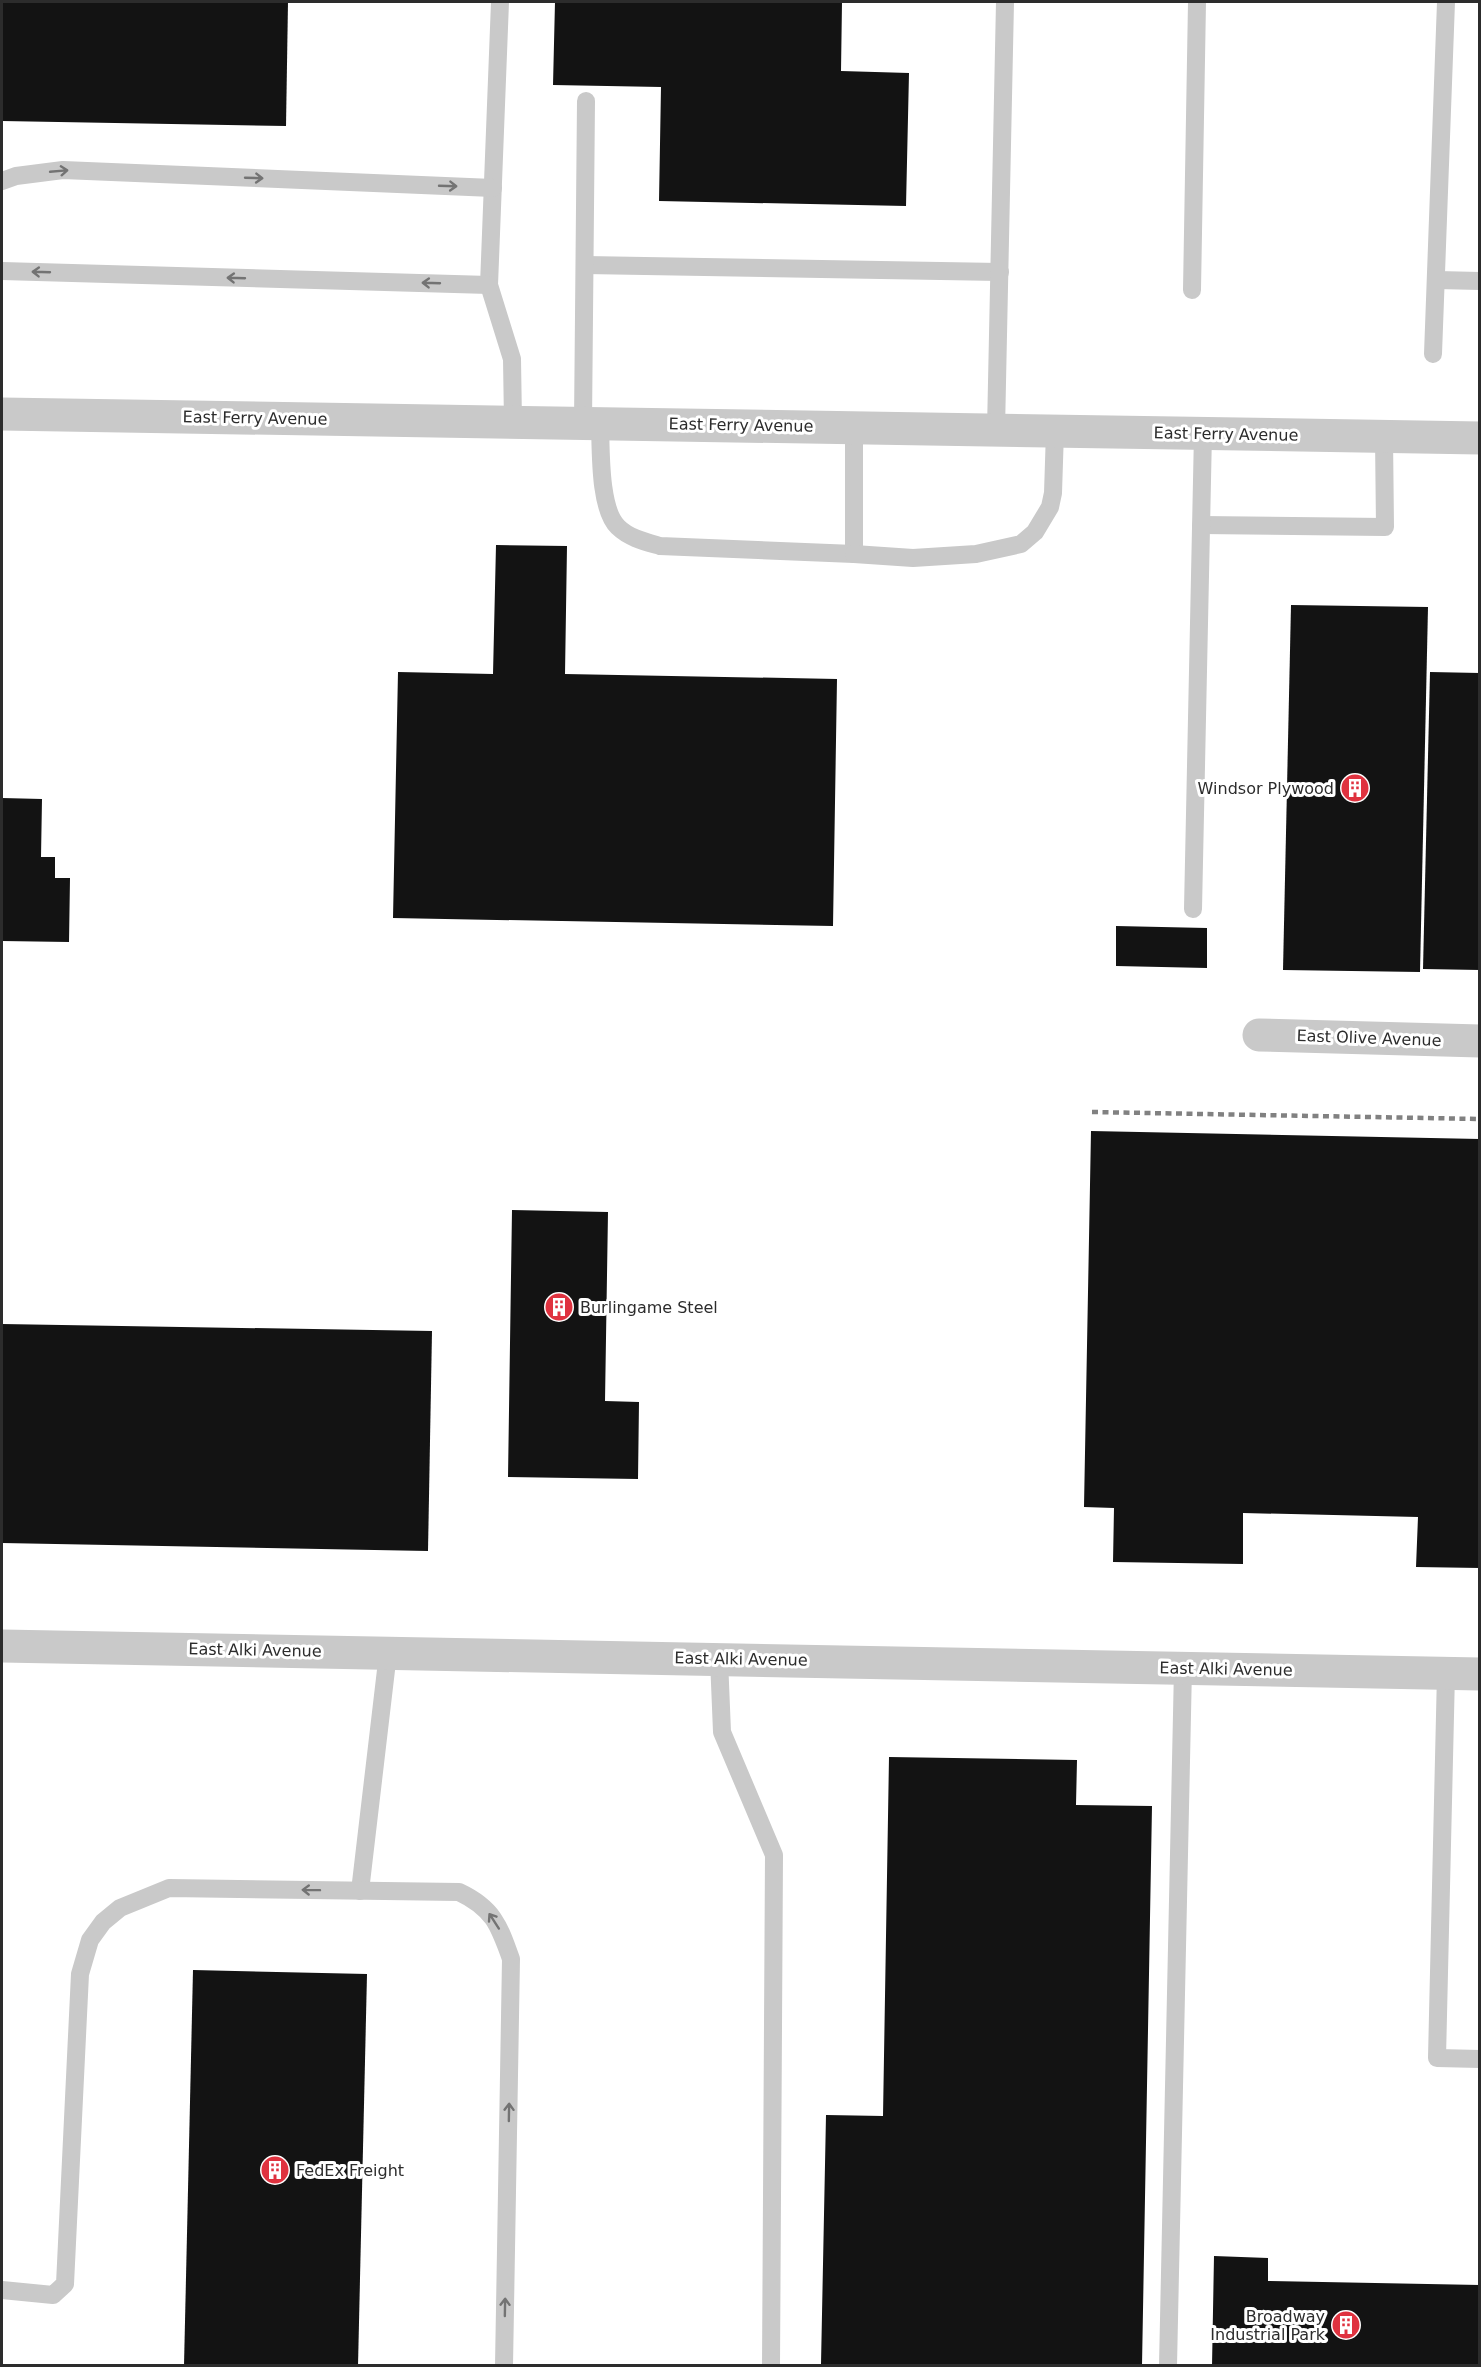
<svg xmlns="http://www.w3.org/2000/svg" width="1481" height="2367" viewBox="0 0 1481 2367" font-family="'DejaVu Sans',sans-serif">
  <rect width="100%" height="100%" fill="#fff"/>
  <g fill="#131313">
    <polygon points="2,2 288,2 286,126 2,121"/>
    <polygon points="555,2 842,2 841,71 909,73 906,206 659,201 661,87 553,85"/>
    <polygon points="496,545 567,546 565,674 837,679 833,926 393,918 398,672 493,674"/>
    <polygon points="1291,605 1428,607 1420,972 1283,970"/>
    <polygon points="1430,672 1480,673 1480,970 1423,969"/>
    <polygon points="2,798 42,799 41,857 55,857 55,878 70,878 69,942 2,941"/>
    <polygon points="1116,926 1207,928 1207,968 1116,966"/>
    <polygon points="1091,1131 1480,1139 1480,1568 1416,1567 1418,1517 1243,1513 1243,1564 1113,1562 1114,1508 1084,1507"/>
    <polygon points="512,1210 608,1212 605,1401 639,1402 638,1479 508,1477"/>
    <polygon points="2,1324 432,1331 428,1551 2,1543"/>
    <polygon points="889,1757 1077,1760 1076,1805 1152,1806 1142,2366 821,2364 826,2115 883,2116"/>
    <polygon points="193,1970 367,1974 358,2366 184,2366"/>
    <polygon points="1214,2256 1268,2258 1268,2281 1480,2285 1480,2366 1212,2366"/>
  </g>
  <g fill="none" stroke-linecap="round" stroke-linejoin="round">
    <g stroke="#c9c9c9" stroke-width="18">
      <polyline points="500,2 489,285 512,359 513,422"/>
      <polyline points="2,181 16,176 63,170 493,188"/>
      <polyline points="585,265 1000,272"/>
      <polyline points="2,271 489,285"/>
      <polyline points="1437,280 1480,281"/>
      <polyline points="1192,290 1197,2"/>
      <polyline points="1433,354 1446,2"/>
      <polyline points="583,423 586,101"/>
      <path d="M600,424c1,25 -1,85 18,103 11,11 28,15 42,19l194,8v-127"/>
      <polyline points="996,430 1005,2"/>
      <polyline points="1201,525 1385,527 1384,437"/>
      <polyline points="854,554 913,558 976,554 1021,544 1035,532 1050,507 1053,493 1055,431"/>
      <polyline points="1193,909 1203,433"/>
      <polyline points="719,1659 722,1732 774,1855 771,2366"/>
      <polyline points="1446,1673 1437,2058 1480,2059"/>
      <polyline points="360,1891 388,1653"/>
      <path d="M2,2290l51,5 12,-11 15,-310 10,-34 13,-18 17,-14 49,-20 290,4c34,16 40,33 52,67l-7,407"/>
      <polyline points="1168,2366 1183,1668"/>
    </g>
    <g stroke="#c9c9c9" stroke-width="33">
      <polyline points="2,414 1480,438"/>
      <polyline points="1259,1035 1480,1041"/>
      <polyline points="2,1646 1480,1674"/>
    </g>
    <polyline stroke="#818181" stroke-width="4.5" stroke-dasharray="6 4.5" stroke-linecap="butt" points="1092,1112 1480,1119"/>
  </g>
  <defs><path id="oneway-shaft" d="M-6 0H5M1.5-3L5.5 0L1.5 3" fill="none" stroke-width="1.6" stroke-linecap="round" stroke-linejoin="round" transform="scale(1.5)"/></defs>
  <g stroke="#737373">
    <use href="#oneway-shaft" transform="translate(59 171) rotate(-5)"/>
    <use href="#oneway-shaft" transform="translate(254 178) rotate(2)"/>
    <use href="#oneway-shaft" transform="translate(448 186) rotate(2)"/>
    <use href="#oneway-shaft" transform="translate(41 272) rotate(-178)"/>
    <use href="#oneway-shaft" transform="translate(236 278) rotate(-178)"/>
    <use href="#oneway-shaft" transform="translate(431 283) rotate(-178)"/>
    <use href="#oneway-shaft" transform="translate(311 1890) rotate(-179)"/>
    <use href="#oneway-shaft" transform="translate(494 1921) rotate(-123)"/>
    <use href="#oneway-shaft" transform="translate(509 2112) rotate(-89)"/>
    <use href="#oneway-shaft" transform="translate(505 2307) rotate(-89)"/>
  </g>
  <defs>
    <g id="building-disc" transform="scale(1.5)"><circle r="9.5" fill="#df323f" stroke="#fff"/><path d="M-4-6H4V6H1V3H-1V6H-4ZM-2.5-4.3h1.7v1.8h-1.7ZM.8-4.3h1.7v1.8H.8ZM-2.5-1h1.7V.8h-1.7ZM.8-1h1.7V.8H.8Z" fill="#fff"/></g>
  </defs>
  <g fill-rule="evenodd">
    <use href="#building-disc" x="1355" y="788"/>
    <use href="#building-disc" x="559" y="1307"/>
    <use href="#building-disc" x="275" y="2170"/>
    <use href="#building-disc" x="1346" y="2325"/>
  </g>
  <g text-anchor="middle" dominant-baseline="central" stroke-width="6" stroke-linejoin="round" paint-order="stroke">
    <g font-size="16" fill="#2c2c2c" stroke="#fff">
      <text transform="translate(255 418) rotate(1)">East Ferry Avenue</text>
      <text transform="translate(741 425) rotate(1)">East Ferry Avenue</text>
      <text transform="translate(1226 434) rotate(1)">East Ferry Avenue</text>
      <text transform="translate(1369 1038) rotate(2)">East Olive Avenue</text>
      <text transform="translate(255 1650) rotate(1)">East Alki Avenue</text>
      <text transform="translate(741 1659) rotate(1)">East Alki Avenue</text>
      <text transform="translate(1226 1669) rotate(1)">East Alki Avenue</text>
    </g>
    <g font-size="16" fill="#2c2c2c" stroke="#fff" text-anchor="end">
      <text x="1334" y="788">Windsor Plywood</text>
      <text x="580" y="1307" text-anchor="start">Burlingame Steel</text>
      <text x="296" y="2170" text-anchor="start">FedEx Freight</text>
      <text x="1325" y="2316">Broadway<tspan x="1325" dy="18">Industrial Park</tspan></text>
    </g>
  </g>
  <rect width="1481" height="2367" fill="none" stroke="#2c2c2c" stroke-width="6"/>
</svg>
